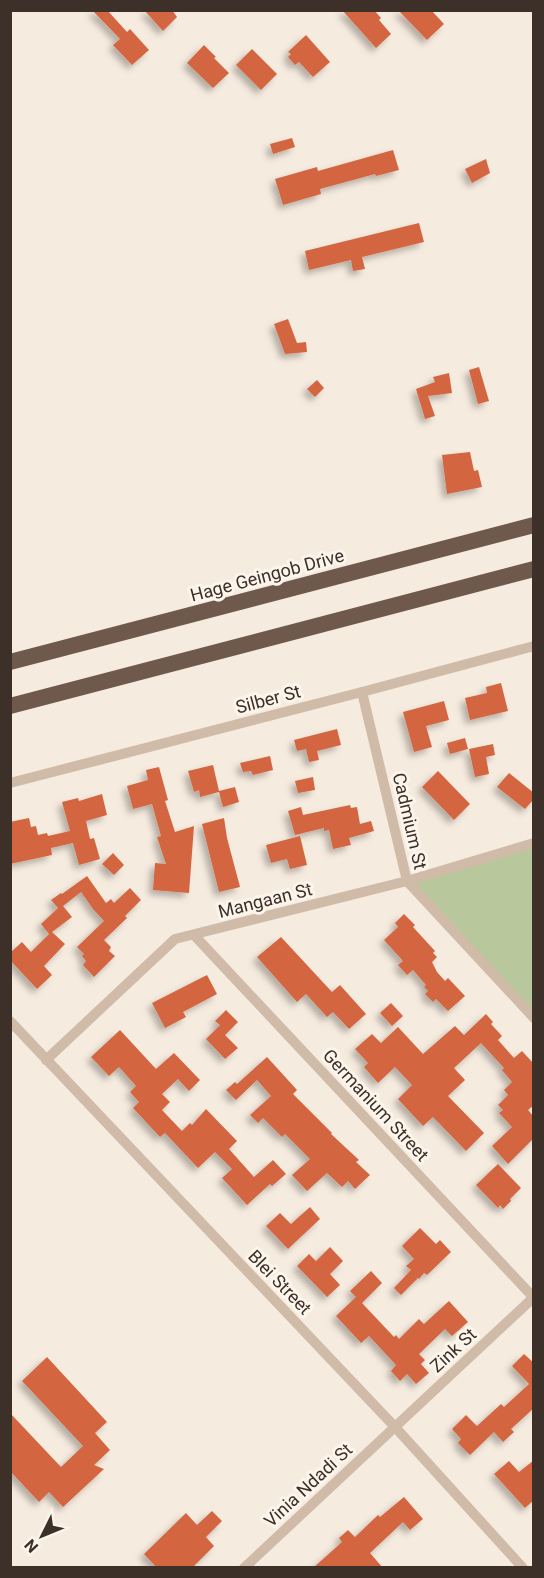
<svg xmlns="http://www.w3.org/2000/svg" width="544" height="1578" viewBox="0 0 544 1578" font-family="Roboto,sans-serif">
  <defs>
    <filter id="shadow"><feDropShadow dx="-4.5" dy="4.5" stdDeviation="3" flood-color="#0004"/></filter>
  </defs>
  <rect width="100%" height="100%" fill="#f6ebdf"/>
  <polygon fill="#b8c79c" points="533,843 533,1018 407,881"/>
  <g fill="#d3663f" filter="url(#shadow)">
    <polygon points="92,10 107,10 127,32 130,29 149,50 132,65 113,45 120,39"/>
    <polygon points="144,10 172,10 177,17 163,31"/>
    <polygon points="342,10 374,10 381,18 379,20 391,34 376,48"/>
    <polygon points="398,10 431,10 444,24 427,40"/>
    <polygon points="306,35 330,62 313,77 299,62 295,65 288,57 291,54 288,52"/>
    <polygon points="204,45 216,57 214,58 229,73 213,88 187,63"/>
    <polygon points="252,49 277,74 261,90 236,65"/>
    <polygon points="292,138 295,147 273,154 270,144"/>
    <polygon points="393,150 399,170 376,176 375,174 320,189 321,194 283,205 275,179 317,167 318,171"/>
    <polygon points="486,159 490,173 472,183 465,169"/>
    <polygon points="419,223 424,242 362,257 365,269 353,271 351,260 309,270 305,251"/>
    <polygon points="288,319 297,343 306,342 307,352 285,354 274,324"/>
    <polygon points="479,367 489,401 478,404 469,370"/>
    <polygon points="449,373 452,393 428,396 435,416 425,419 416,389 435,382 433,377"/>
    <polygon points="317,380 324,388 315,397 307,389"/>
    <polygon points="470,452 474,471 478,470 482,487 447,494 442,455"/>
    <polygon points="501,683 508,711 470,720 465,698 487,693 486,687"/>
    <polygon points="444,701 449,720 426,726 432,747 414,752 403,712"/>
    <polygon points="337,729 341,745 317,751 319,760 309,762 306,749 297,751 294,740"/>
    <polygon points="465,738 468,749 450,754 447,743"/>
    <polygon points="493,744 495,755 486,757 489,774 475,777 469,749"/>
    <polygon points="270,756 273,770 253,775 251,771 243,772 240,763"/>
    <polygon points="213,765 219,791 235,787 239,802 223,807 219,792 200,797 199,790 194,792 188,771"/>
    <polygon points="159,767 168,800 165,801 175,832 194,826 189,893 153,890 155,863 166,864 157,837 161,836 152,804 133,809 127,786 148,780 146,770"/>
    <polygon points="438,771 470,804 454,820 422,787"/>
    <polygon points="509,773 534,793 534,799 525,809 497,787"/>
    <polygon points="313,777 315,790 298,793 295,781"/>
    <polygon points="102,794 107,815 86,821 90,839 94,838 100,859 79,865 73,843 51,848 52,855 10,864 10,822 29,818 31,827 36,826 38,835 47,833 48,836 70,831 62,802 78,798 79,801"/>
    <polygon points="350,805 351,808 357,807 360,824 371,821 374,831 349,838 351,845 333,849 329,830 324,831 324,828 295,835 288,811 301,807 303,815"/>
    <polygon points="224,818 227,838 240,887 219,892 202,824"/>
    <polygon points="300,836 307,865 290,869 287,859 271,863 266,845"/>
    <polygon points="113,853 124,865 114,875 102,864"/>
    <polygon points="87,876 106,903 111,899 114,903 130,888 141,900 125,916 127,918 104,940 111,947 109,951 115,956 94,977 83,965 86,961 82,956 84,954 77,947 104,921 93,909 81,892 63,906 72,917 52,932 65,944 44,966 52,975 37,989 10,960 10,953 22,942 31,952 49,934 41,924 58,908 51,900 61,893 62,894"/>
    <polygon points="404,914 415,925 413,927 435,951 433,953 437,957 432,962 437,972 445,981 448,978 465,996 448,1011 436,999 433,1002 425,994 428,991 424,987 426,985 413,970 407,975 398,965 403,961 384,940 398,927 395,923"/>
    <polygon points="281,937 332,992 340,985 366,1014 349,1029 333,1012 327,1017 306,994 297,1002 257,957"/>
    <polygon points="207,975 217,994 183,1012 186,1017 165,1028 152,1003"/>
    <polygon points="391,1003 403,1016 392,1026 380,1013"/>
    <polygon points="226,1010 238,1022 225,1035 238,1048 225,1059 206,1039 220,1025 215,1021"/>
    <polygon points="486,1014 493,1022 491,1024 502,1036 498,1040 514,1058 522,1051 534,1064 534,1105 528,1110 534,1117 534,1138 508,1164 492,1146 512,1127 499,1113 503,1110 498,1105 508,1095 504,1090 512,1082 502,1070 504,1068 481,1043 454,1068 465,1080 448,1096 484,1133 466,1151 433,1117 423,1126 398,1099 412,1085 395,1067 378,1083 364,1067 368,1063 355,1049 372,1034 381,1043 398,1027 423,1054 455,1026 464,1035"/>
    <polygon points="120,1030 156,1069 174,1053 200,1080 189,1091 178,1079 162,1094 170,1102 162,1110 182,1131 190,1123 192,1125 206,1109 237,1141 229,1149 254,1177 273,1160 286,1174 272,1186 270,1184 247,1205 222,1178 232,1169 215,1152 198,1168 165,1133 160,1137 133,1108 139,1102 130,1092 136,1086 119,1067 109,1076 91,1057"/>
    <polygon points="267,1057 297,1090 293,1094 332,1133 331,1134 359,1160 356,1162 370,1175 355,1189 348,1181 342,1187 327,1173 307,1191 292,1175 310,1159 285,1134 282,1137 263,1118 258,1123 250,1115 271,1096 257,1080 236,1100 226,1090 235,1082 237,1084"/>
    <polygon points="498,1164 521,1188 510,1199 511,1201 503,1209 500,1205 498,1208 476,1185"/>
    <polygon points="310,1207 320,1219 288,1249 266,1226 280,1213 291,1224"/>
    <polygon points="420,1228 436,1244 440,1240 451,1252 427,1275 424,1273 419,1279 418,1278 401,1295 394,1288 411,1270 406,1266 414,1259 402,1246"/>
    <polygon points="330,1247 343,1261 330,1274 340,1285 327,1297 297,1266 309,1254 316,1261"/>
    <polygon points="371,1271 382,1283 362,1303 394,1337 396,1335 399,1339 419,1319 424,1324 449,1301 468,1322 452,1336 445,1329 419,1354 425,1360 421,1364 429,1373 416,1384 407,1374 400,1381 391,1371 396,1365 369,1336 361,1343 336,1316 356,1297 350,1291"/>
    <polygon points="524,1354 534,1363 534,1408 511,1429 514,1432 503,1442 494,1432 470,1455 458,1443 461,1439 452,1429 466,1415 477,1426 501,1404 504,1407 529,1384 512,1366"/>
    <polygon points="47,1357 107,1422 95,1433 110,1450 94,1465 104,1469 63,1507 49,1492 39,1502 10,1471 10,1413 61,1467 83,1446 22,1381"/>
    <polygon points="534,1460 534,1500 525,1508 494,1474 509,1461 519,1472"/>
    <polygon points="404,1497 423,1519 410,1530 403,1522 370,1553 383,1568 313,1568 342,1542 339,1538 348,1530 355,1537 378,1515 380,1517"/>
    <polygon points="212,1511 222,1521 206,1537 214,1546 192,1568 157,1568 144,1554 186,1513 197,1525"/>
  </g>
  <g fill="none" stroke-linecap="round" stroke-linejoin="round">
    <g stroke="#d0bba9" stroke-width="10">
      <polyline points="362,692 407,881 534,1018"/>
      <polyline points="10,783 362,692 534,646"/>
      <polyline points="194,935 534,1298"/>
      <polyline points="10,1021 395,1427 523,1568"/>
      <polyline points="46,1060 175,939 407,881 534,843"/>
      <polyline points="244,1568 534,1297"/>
    </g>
    <g stroke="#6f584c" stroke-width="16">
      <polyline points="10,662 534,525"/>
      <polyline points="10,706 534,569"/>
    </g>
  </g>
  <g text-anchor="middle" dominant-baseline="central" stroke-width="6" stroke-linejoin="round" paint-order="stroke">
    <g font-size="18" fill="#3c3029" stroke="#fcf5ec">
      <text transform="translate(267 575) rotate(-15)">Hage Geingob Drive</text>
      <text transform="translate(268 699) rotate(-15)">Silber St</text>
      <text transform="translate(410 821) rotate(77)">Cadmium St</text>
      <text transform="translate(265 900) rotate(-14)">Mangaan St</text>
      <text transform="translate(376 1105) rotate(47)">Germanium Street</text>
      <text transform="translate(280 1282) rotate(46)">Blei Street</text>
      <text transform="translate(453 1350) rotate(-43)">Zink St</text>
      <text transform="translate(308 1485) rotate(-43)">Vinia Ndadi St</text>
    </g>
  </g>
  <rect width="544" height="1578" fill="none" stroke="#3c3029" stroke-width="24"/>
  <g transform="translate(42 1536) rotate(227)" stroke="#fcf5ec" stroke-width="4.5" paint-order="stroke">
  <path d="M0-4.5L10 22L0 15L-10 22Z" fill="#3c3029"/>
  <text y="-9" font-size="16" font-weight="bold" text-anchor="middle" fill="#3c3029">N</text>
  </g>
</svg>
